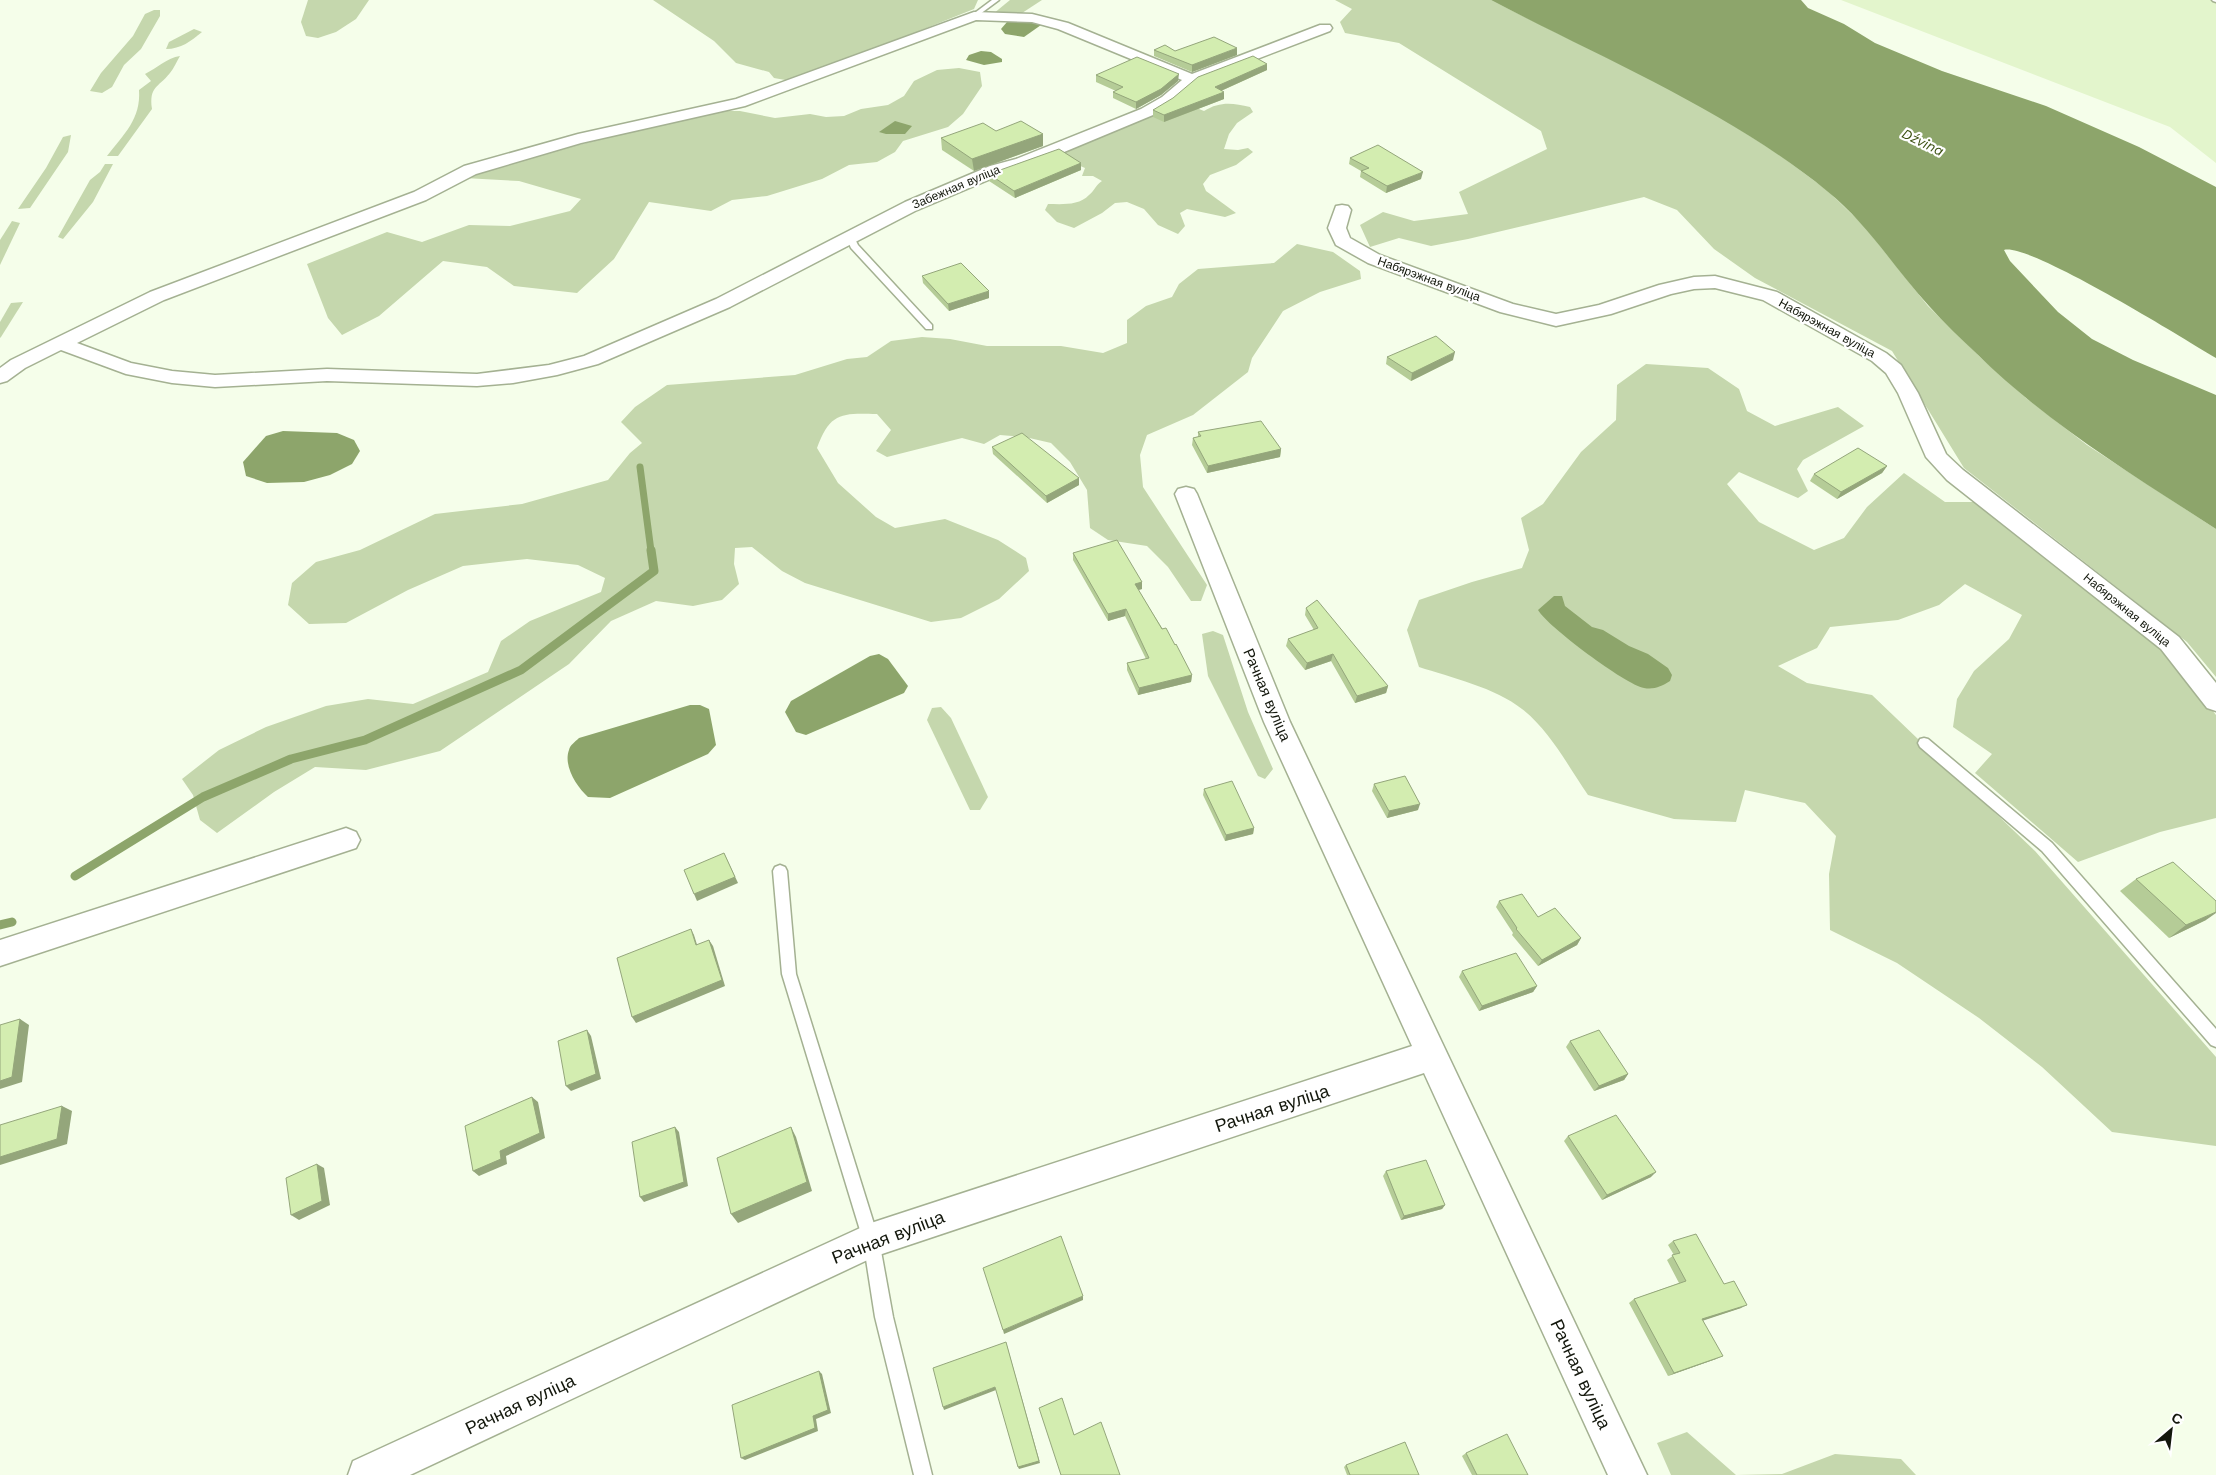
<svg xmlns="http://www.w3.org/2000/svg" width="2216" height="1475" viewBox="0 0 2216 1475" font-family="'Work Sans',sans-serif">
  <rect width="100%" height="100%" fill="#f5feea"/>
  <polygon fill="#e3f5cc" points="1841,0 2216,0 2216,163 2170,127"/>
  <g fill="#c5d7ad">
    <polygon points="308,0 369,0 356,19 336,32 318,38 306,36 301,22"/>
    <polygon points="653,0 978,0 974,9 829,67 791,81 774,78 769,72 736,63 714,41"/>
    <polygon points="1010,0 1042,0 1019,15 993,14"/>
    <polygon points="1335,0 1491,0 1672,90 1728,122 1781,156 1828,191 1864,226 1928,306 1980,357 2026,398 2087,445 2216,529 2216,677 2187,642 1964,468 1892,351 1755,278 1714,249 1677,210 1644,197 1468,239 1431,246 1399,238 1370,247 1360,225 1383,212 1414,221 1468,214 1459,192 1547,149 1541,131 1399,43 1345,33 1340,22 1352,9"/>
    <polygon points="154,10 160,10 160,16 141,49 124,65 112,87 102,93 90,91 101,73 133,36 145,14"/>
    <path d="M194,29l8,3c-11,9 -21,17 -36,17l3,-7z"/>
    <path d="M180,56c-3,5 -6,12 -10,17 -12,15 -21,13 -18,36l-34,47h-11c17,-22 34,-37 32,-66l12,-9 -6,-7c12,-6 22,-16 35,-18z"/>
    <polygon points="959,68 980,72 982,86 963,114 948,127 903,141 895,152 877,162 849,165 822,179 767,196 732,200 711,211 649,202 614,259 577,293 514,286 487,267 443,261 379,316 342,335 328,318 307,264 387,232 422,242 469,225 510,226 570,211 581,199 519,181 464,178 578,145 718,111 740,111 775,118 810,114 826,117 844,116 861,109 888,105 904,96 914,81 937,70"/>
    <path d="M1184,103l20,8c16,-10 29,-8 46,-4l3,5 -16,11 -8,11 -5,15 14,1 10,-2 5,4 -17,13 -26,10 -7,9 3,7 30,22 -11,4 -38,-8 -7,4 5,13 -7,8 -20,-9 -14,-16 -17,-7 -12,1 -13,10 -28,15 -17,-6 -12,-12 3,-6c13,0 31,2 41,-9 6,-5 6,-9 13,-14l-9,-5h-11l3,-8 -30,-13 71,-31z"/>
    <polygon points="71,135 68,152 30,208 18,209 46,168 63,137"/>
    <polygon points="105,164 113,164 93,202 63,239 58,237 90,180 100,172"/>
    <polygon points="12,221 20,223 0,265 0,240"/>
    <path d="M1297,244l36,8 27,19 1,8 -41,13 -37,19 -31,47 -4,14 -55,43 -46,20 -7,20 3,32 64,98 -6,16h-10l-23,-34 -21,-21 -39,-6 -18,-12 -3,-38 -17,-28 -19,-19 -26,-6 -25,-2 -16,9 -22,-6 -75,19 -11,-6 15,-21 -14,-16c-35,-1 -47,-2 -60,34l21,35 38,34 19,11 50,-9 53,21 28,18 3,13 -30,28 -38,19 -30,4 -126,-39 -23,-12 -30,-24 -17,1 -1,16 5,20 -17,16 -29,6 -37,-5 -45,20 -42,43 -129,87 -74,19 -51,-3 -41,25 -57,41 -17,-13 -7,-25 -11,-16 37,-29 47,-23 60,-21 42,-7 45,5 75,-32 13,-31 29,-20 71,-29 4,-14 -27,-13 -51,-6 -64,7 -55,24 -62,33 -37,1 -21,-19 4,-22 24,-21 44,-12 75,-36 87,-10 86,-24 22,-27 12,-10 -21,-21 14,-15 32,-22 128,-10 52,-16 20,-2 24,-16 31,-4 28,2 37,7h74l42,7 24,-10v-23l19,-14 26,-9 7,-13 19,-15 76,-6z"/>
    <polygon points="23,302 1,337 0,338 0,322 11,303"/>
    <path d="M1646,364l62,4 31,21 8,22 28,15 63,-19 26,19 -61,34 -6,9 11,22 -10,7 -59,-26 -12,12 32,38 55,28 30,-12 23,-31 37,-34 41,29h34l180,141 57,72v103l-56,14 -82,30 -103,-89 17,-19 -39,-27 4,-28 17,-28 35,-32 13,-24 -57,-31 -26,21 -41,15 -68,7 -13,21 -39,18 29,17 65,12 163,156 181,206v89l-104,-14 -70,-65 -63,-49 -82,-55 -67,-33 -1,-56 7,-38 -31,-33 -60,-13 -9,32 -62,-3 -86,-24c-20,-29 -38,-64 -66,-86 -26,-21 -72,-32 -103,-42l-12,-37 12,-30 53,-18 50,-14 7,-18 -8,-32 22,-14 38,-52 35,-32 1,-35z"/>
    <polygon points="1213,631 1223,635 1248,712 1273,769 1265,779 1258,776 1208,676 1202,634"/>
    <polygon points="941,707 951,718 988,797 980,810 970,810 927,720 932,708"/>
    <polygon points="1687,1432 1736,1475 1782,1474 1835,1454 1901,1459 1916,1475 1671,1475 1657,1443"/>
  </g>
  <g fill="#8da56b">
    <path d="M1491,0h310l7,8 36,16 31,19 67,28 104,35 93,41 77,40v171c-30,-18 -187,-116 -212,-108l6,11 48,51 34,27 41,21 83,35v134c-83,-54 -168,-105 -239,-175 -16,-15 -33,-31 -48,-48 -35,-38 -61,-82 -102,-115 -101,-82 -222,-131 -336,-191z"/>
    <polygon points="1019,20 1041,25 1024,37 1005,34 1001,29 1007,22"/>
    <polygon points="981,51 991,52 1002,59 1002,62 984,65 966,60 969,55"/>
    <polygon points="895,121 912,126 905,134 886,134 879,132"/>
    <polygon points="283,431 337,433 354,440 360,451 352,464 330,475 304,482 267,483 246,476 243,462 266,436"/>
    <path d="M1554,596h8l3,10 27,21 11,3 26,16 19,8 20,14 4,7 -2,6c-8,5 -16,9 -26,7 -18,-3 -97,-62 -106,-78z"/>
    <polygon points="879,654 888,659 908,686 904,693 806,735 796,732 785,712 791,701 870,656"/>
    <path d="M690,705h10l9,4 7,36 -8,9 -98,44 -22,-1c-11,-10 -25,-31 -19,-47 1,-5 6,-8 10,-12z"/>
  </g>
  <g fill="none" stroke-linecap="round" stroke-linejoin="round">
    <polyline stroke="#8da56b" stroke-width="7" points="640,467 651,551"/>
    <g stroke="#8da56b" stroke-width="9">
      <polyline points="75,876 203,797 291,759 365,740 521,670 654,571 651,550"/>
      <polyline points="0,925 12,922"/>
    </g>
    <g stroke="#a4b192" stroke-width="3">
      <g id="lane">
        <polygon points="992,0 999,0 976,17 972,17 972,15"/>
        <polygon points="2212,0 2216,0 2216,2 2213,1"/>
        <polygon points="850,234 853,235 858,245 932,325 932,329 926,329 851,248 846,237"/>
        <polygon points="1924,738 1928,739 2052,843 2216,1029 2216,1047 2211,1045 2042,851 1920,747 1918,743 1920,739"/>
        <polygon points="780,865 785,867 787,871 796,974 879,1240 893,1317 932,1475 914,1475 875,1317 863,1240 782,974 773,871 775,867"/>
      </g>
    </g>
    <g stroke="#a4b192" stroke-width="3">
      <g id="street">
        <path d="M974,12l58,2 36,9 124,51 128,-49h10l2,3 -2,3 -133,51 -25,21 -19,12 -125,52 -26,7 -85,36 -187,97 -132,57 -41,11 -44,8 -36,3 -150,-5 -112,6 -43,-4 -46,-9 -65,-24 -36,18 -18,13 -7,2v-15l11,-8 139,-68 264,-100 50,-26 114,-32 158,-35zM976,20l56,2 26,7 124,51 -20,17 -21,12 -125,50 -26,7 -85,36 -189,97 -132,57 -35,9 -72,9 -150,-5 -112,6 -43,-4 -41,-8 -54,-20 87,-43 262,-100 50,-26 105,-31 164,-37z"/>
        <polygon points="1342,205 1348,206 1351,210 1346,228 1350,238 1380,255 1513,304 1556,314 1599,305 1659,285 1694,277 1715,276 1777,292 1886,353 1901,365 1918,393 1946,454 1963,470 2179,637 2216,683 2216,711 2207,708 2161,649 1947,480 1926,457 1898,393 1886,373 1872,361 1763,300 1715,288 1694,289 1671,294 1611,314 1556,326 1500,312 1368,263 1336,245 1328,228 1336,206"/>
        <polygon points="1186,487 1194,489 1197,494 1290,722 1647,1475 1608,1475 1424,1073 876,1256 410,1475 348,1475 353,1461 871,1223 1412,1046 1264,722 1175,494 1178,489"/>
        <polygon points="346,828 356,832 360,840 356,848 0,966 0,940"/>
      </g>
    </g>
    <use href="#lane" fill="#fff" fill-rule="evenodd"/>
    <use href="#street" fill="#fff" fill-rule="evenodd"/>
  </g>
  <g fill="#b5cc97">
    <polygon points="1154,50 1175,51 1237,55 1192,72 1154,56"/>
    <polygon points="1267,64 1267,70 1221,91 1224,99 1164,122 1153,117 1153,110"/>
    <polygon points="1096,75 1178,81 1161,95 1136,109 1113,98 1113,92 1116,91 1096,82"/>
    <polygon points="996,131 1043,134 1043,146 974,171 942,150 941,138"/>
    <polygon points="1350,158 1421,179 1386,193 1360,177 1361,171 1349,164"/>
    <polygon points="1081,163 1081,170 1015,198 989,181 989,174"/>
    <polygon points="922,276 989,298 949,311 923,283"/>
    <polygon points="1387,357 1453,360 1411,381 1386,364"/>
    <polygon points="1198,432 1281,449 1280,457 1207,473 1192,445 1193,438 1198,437"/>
    <polygon points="992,447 1079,478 1079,485 1047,503 993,454"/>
    <polygon points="1887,466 1882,473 1837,499 1810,481 1814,474"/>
    <polygon points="1073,553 1142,582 1142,589 1138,590 1192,675 1191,682 1138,695 1127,670 1127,663 1146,659 1125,616 1108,621 1073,560"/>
    <polygon points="1306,608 1388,686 1386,693 1355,703 1331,661 1305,670 1286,646 1288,639 1314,630 1305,615"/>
    <polygon points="1374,784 1418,810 1387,818 1372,791"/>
    <polygon points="1204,789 1254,828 1253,834 1225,841 1203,795"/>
    <polygon points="2136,879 2206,920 2169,938 2120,891"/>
    <polygon points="1499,901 1538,917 1581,938 1577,945 1538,966 1512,935 1513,933 1496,907"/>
    <polygon points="1462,971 1537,986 1533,992 1479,1011 1459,977"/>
    <polygon points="1570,1041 1628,1074 1624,1080 1594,1091 1566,1047"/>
    <polygon points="1568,1136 1651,1177 1602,1200 1564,1141"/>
    <polygon points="1386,1171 1445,1205 1442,1209 1401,1220 1383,1176"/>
    <polygon points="1673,1241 1724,1284 1741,1308 1703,1320 1716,1359 1668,1376 1629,1303 1634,1299 1679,1283 1667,1260 1674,1255 1668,1245"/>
    <polygon points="1466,1453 1528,1475 1472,1475 1462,1456"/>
    <polygon points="1346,1465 1419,1475 1347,1475 1344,1467"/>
  </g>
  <g fill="#94a67b">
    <polygon points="1237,48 1237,55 1192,72 1192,65"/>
    <polygon points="1267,64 1267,70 1214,94 1215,87"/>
    <polygon points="1179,74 1178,81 1161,95 1136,109 1136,102"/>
    <polygon points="1224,92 1224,99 1164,122 1164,115"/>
    <polygon points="1043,134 1043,146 974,171 972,159"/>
    <polygon points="1081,163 1081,170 1015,198 1014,191"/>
    <polygon points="1423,172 1421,179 1386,193 1387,186"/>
    <polygon points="989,291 989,298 949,311 948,304"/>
    <polygon points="1455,352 1453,360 1411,381 1412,373"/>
    <polygon points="1281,449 1280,457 1207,473 1208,466"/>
    <polygon points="1887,466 1882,473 1837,499 1841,492"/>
    <polygon points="1079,478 1079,485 1047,503 1046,496"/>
    <polygon points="1142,582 1142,589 1135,591 1135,584"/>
    <polygon points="1126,609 1125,616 1108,621 1108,614"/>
    <polygon points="1333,654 1331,661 1305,670 1307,663"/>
    <polygon points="1192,675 1191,682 1138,695 1139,688"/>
    <polygon points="1388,686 1386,693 1355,703 1357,696"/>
    <polygon points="1420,804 1418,810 1387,818 1389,811"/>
    <polygon points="1254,828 1253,834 1225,841 1226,835"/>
    <polygon points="724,853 738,883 697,901 694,894"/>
    <polygon points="2216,912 2216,913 2206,920 2169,938 2186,925"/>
    <polygon points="691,929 694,935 699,951 696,945"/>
    <polygon points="1581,938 1577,945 1538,966 1542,960"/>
    <polygon points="709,940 713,946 725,986 636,1023 632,1017"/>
    <polygon points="1537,986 1533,992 1479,1011 1482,1006"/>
    <polygon points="20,1019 29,1025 22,1082 0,1089 0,1081"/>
    <polygon points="587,1030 591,1036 601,1079 571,1091 566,1086"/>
    <polygon points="1628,1074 1624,1080 1594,1091 1599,1086"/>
    <polygon points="532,1097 538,1102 545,1138 506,1156 507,1164 479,1176 473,1171 500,1151"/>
    <polygon points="62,1106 72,1111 67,1144 0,1165 0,1157"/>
    <polygon points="675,1127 679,1132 688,1186 644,1202 640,1197"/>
    <polygon points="791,1127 796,1137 812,1191 738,1223 731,1214"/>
    <polygon points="317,1164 324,1168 330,1205 299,1220 291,1215"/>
    <polygon points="1656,1172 1651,1177 1602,1200 1607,1195"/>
    <polygon points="1445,1205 1442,1209 1401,1220 1404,1216"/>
    <polygon points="1083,1296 1083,1300 1004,1334 1003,1330"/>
    <polygon points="1747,1305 1741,1308 1696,1323 1702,1319"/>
    <polygon points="1006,1342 1040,1463 1019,1469 1018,1467"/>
    <polygon points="1723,1356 1716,1359 1668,1376 1674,1373"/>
    <polygon points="819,1371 822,1374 831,1413 816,1419 818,1431 745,1460 741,1458 813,1416"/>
    <polygon points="995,1387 996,1390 944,1410 943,1407"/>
  </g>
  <g fill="#d3edb0" stroke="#94a67b">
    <polygon points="1214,37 1237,48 1192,65 1154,50 1165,45 1175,51"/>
    <polygon points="1253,56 1267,64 1215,87 1224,92 1164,115 1153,110 1173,98 1198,77"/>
    <polygon points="1137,57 1179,74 1161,89 1136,102 1113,92 1123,87 1096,75"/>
    <polygon points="1021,121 1043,134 972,159 941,138 983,123 996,131"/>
    <polygon points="1378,145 1423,172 1387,186 1361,171 1369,168 1350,158"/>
    <polygon points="1059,149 1081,163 1014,191 989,174"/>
    <polygon points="961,263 989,291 948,304 922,276"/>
    <polygon points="1436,336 1455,352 1412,373 1387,357"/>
    <polygon points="1261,421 1281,449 1208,466 1193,438 1201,436 1198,432"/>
    <polygon points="1022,433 1079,478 1046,496 992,447"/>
    <polygon points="1858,448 1887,466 1841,492 1814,474"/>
    <polygon points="1117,540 1142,582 1135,584 1162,629 1166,628 1175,645 1176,644 1192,675 1139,688 1127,663 1149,658 1126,609 1108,614 1073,553"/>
    <polygon points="1317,600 1388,686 1357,696 1333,654 1307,663 1288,639 1318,628 1306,608"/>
    <polygon points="1405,776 1420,804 1389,811 1374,784"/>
    <polygon points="1232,781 1254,828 1226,835 1204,789"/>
    <polygon points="724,853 735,877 694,894 684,870"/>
    <polygon points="2173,862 2216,901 2216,912 2186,925 2136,879"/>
    <polygon points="1522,894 1538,917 1555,908 1581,938 1542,960 1516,929 1517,928 1499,901"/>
    <polygon points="691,929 696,945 709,940 722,980 632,1017 617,958"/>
    <polygon points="1516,953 1537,986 1482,1006 1462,971"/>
    <polygon points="20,1019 12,1077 0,1081 0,1025"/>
    <polygon points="587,1030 596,1074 566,1086 558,1041"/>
    <polygon points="1599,1030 1628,1074 1599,1086 1570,1041"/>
    <polygon points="532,1097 540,1133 500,1151 501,1159 473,1171 465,1126"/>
    <polygon points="62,1106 57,1139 0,1157 0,1125"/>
    <polygon points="1616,1115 1656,1172 1607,1195 1568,1136"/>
    <polygon points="675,1127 684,1182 640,1197 632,1142"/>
    <polygon points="791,1127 807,1182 731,1214 717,1158"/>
    <polygon points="1426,1160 1445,1205 1404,1216 1386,1171"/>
    <polygon points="317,1164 322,1201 291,1215 286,1178"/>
    <polygon points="1696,1234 1724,1284 1734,1281 1747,1305 1702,1319 1723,1356 1674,1373 1634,1299 1686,1281 1672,1255 1680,1253 1673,1241"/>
    <polygon points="1061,1236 1083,1296 1003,1330 983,1268"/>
    <polygon points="1006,1342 1039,1461 1018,1467 995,1387 943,1407 933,1368"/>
    <polygon points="819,1371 828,1410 813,1416 815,1428 741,1458 732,1405"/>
    <polygon points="1062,1398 1074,1435 1101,1422 1120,1475 1061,1475 1039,1408"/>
    <polygon points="1507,1434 1528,1475 1477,1475 1466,1453"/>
    <polygon points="1405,1442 1419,1475 1350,1475 1346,1465"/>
  </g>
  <g text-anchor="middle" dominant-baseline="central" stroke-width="4.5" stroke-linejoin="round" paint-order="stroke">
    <g font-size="12" fill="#13170c" stroke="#fff">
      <text transform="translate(956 187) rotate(-23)">Забежная вуліца</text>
      <text transform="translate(1429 279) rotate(20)">Набярэжная вуліца</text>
      <text transform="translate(1827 328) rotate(29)">Набярэжная вуліца</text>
      <text transform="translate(2127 610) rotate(39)">Набярэжная вуліца</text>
    </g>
    <g font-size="14" font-style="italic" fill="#3b5011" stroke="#fff">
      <text transform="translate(1923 142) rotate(26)">Dźvina</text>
    </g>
    <g font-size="15" fill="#13170c" stroke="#fff">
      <text transform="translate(1267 695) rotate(67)">Рачная вуліца</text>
    </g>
    <g font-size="18" fill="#13170c" stroke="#fff">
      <text transform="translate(1272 1108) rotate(-18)">Рачная вуліца</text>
      <text transform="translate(888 1237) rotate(-21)">Рачная вуліца</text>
      <text transform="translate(1581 1374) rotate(65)">Рачная вуліца</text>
      <text transform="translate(520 1404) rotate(-25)">Рачная вуліца</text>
    </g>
  </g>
  <g transform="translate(2171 1430) rotate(28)" stroke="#ffffff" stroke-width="4" paint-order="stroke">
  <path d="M0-4L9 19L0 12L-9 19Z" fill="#13170c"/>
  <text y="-8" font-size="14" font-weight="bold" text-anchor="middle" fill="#13170c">С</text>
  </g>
</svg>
